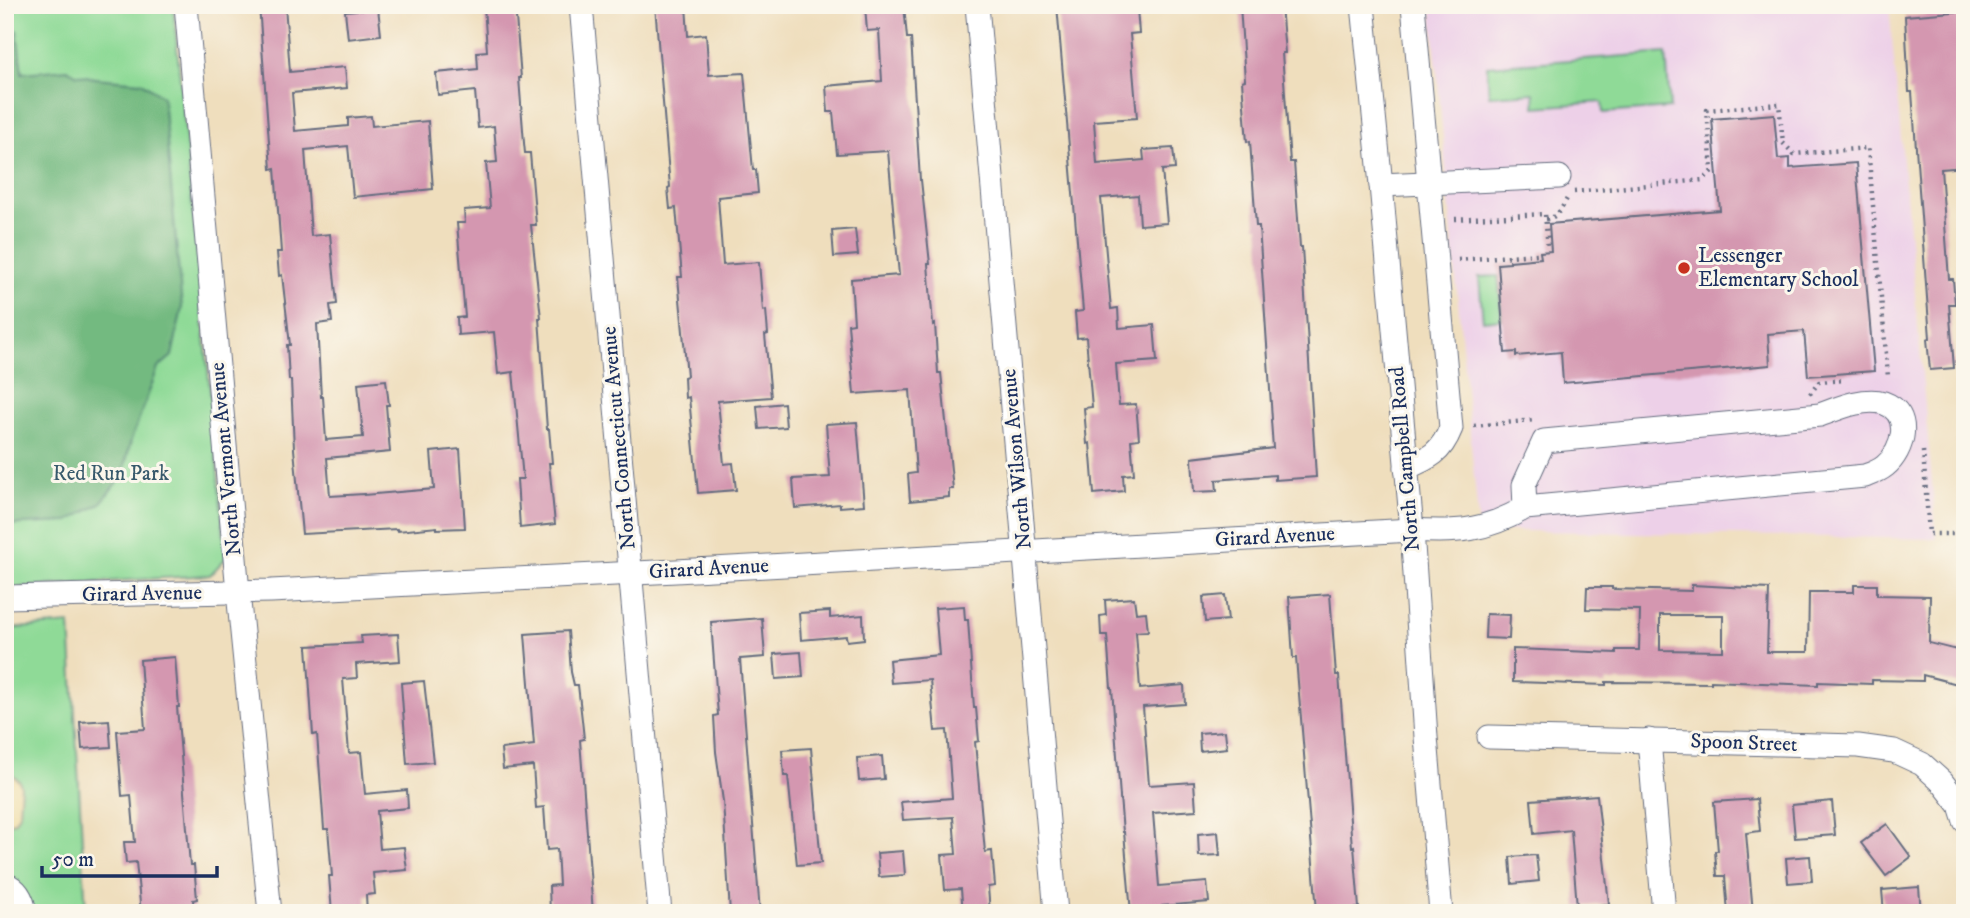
<svg xmlns="http://www.w3.org/2000/svg" width="1970" height="918" viewBox="0 0 1970 918" font-family="'IM FELL DW Pica',serif">
  <rect width="100%" height="100%" fill="#fbf7ec"/>
  <filter id="ink" filterUnits="userSpaceOnUse"><feTurbulence type="fractalNoise" baseFrequency=".0143" numOctaves="2"/><feDisplacementMap in="SourceGraphic" scale="14" xChannelSelector="R" yChannelSelector="G"/><feConvolveMatrix kernelMatrix="1 2 1 2 8 2 1 2 1" color-interpolation-filters="sRGB"/></filter>
  <filter id="wash" filterUnits="userSpaceOnUse"><feTurbulence type="fractalNoise" baseFrequency=".00686" numOctaves="4" result="noise"/><feDisplacementMap in="SourceGraphic" scale="28" xChannelSelector="R" yChannelSelector="G"/><feGaussianBlur stdDeviation="1.57" result="paint"/><feColorMatrix in="noise" values="0 0 0 0 0 0 0 0 0 0 0 0 0 0 0 0 0 1.4 0 .05"/><feComposite in="paint" operator="in"/></filter>
  <g filter="url(#wash)">
    <rect width="100%" height="100%" fill="#efdebd"/>
    <polygon fill="#edd0e8" points="1431,5 1889,5 1937,539 1479,530"/>
    <g fill="#8fda97" stroke="#55847a" stroke-width="2">
      <polygon points="5,5 173,5 226,558 210,575 5,588"/>
      <polygon points="1666,53 1670,108 1603,113 1602,102 1535,107 1534,93 1489,96 1487,66"/>
      <polygon points="1498,276 1502,319 1483,321 1479,277"/>
      <polygon points="70,624 86,913 5,913 5,629"/>
    </g>
    <polygon fill="#73ba80" stroke="#47746f" stroke-width="2" points="17,30 22,73 67,69 76,74 95,78 142,82 163,97 182,308 172,356 158,368 131,440 123,474 100,504 67,522 5,525 5,33"/>
    <polygon fill="#eeda9e" stroke="#84847e" stroke-width="2" points="5,776 14,776 19,781 21,786 19,814 15,821 5,826"/>
    <g id="blocks">
      <g fill="#d497b0" fill-rule="evenodd">
        <polygon points="259,5 285,5 290,72 345,67 347,88 292,93 295,131 348,126 348,118 371,116 372,126 428,121 433,189 353,197 348,146 305,150 311,236 330,234 337,304 330,305 332,322 317,324 321,397 323,397 326,440 363,437 358,383 386,380 389,405 386,405 390,452 327,458 330,496 364,494 364,495 434,489 431,452 460,449 465,528 437,529 437,527 398,531 397,529 302,534 294,449 291,380 289,380 287,345 290,345 282,275 279,276 277,252 281,252 275,168 271,169"/>
        <polygon points="484,5 515,5 521,78 519,78 524,143 525,153 530,153 536,225 531,225 541,318 539,318 547,429 549,429 552,463 549,463 555,524 520,528 517,479 523,479 513,372 498,374 494,332 458,335 457,318 465,317 457,223 465,223 464,210 490,208 486,163 497,162 494,126 478,128 475,91 438,95 436,73 478,69 477,52 487,51"/>
        <polygon points="655,5 686,5 688,36 706,34 709,75 744,73 753,170 756,170 758,193 718,197 723,265 759,262 763,311 766,310 768,334 765,335 771,397 718,401 724,464 733,463 736,490 698,493 689,397 685,398 684,377 687,376 678,277 682,277 676,208 670,209 668,188 670,187"/>
        <polygon points="865,5 904,5 907,38 911,38 920,180 921,180 930,264 928,264 933,325 935,324 938,373 941,373 951,470 953,489 949,489 949,497 910,501 908,474 916,473 910,390 854,394 848,324 854,323 851,279 899,275 888,151 837,154 833,112 828,112 826,86 882,81 879,30 867,31"/>
        <polygon points="1057,5 1083,5 1084,14 1137,9 1139,33 1130,34 1137,118 1094,121 1097,164 1144,160 1143,150 1173,148 1175,169 1162,170 1167,223 1140,225 1138,195 1101,198 1111,309 1118,308 1119,328 1154,325 1157,361 1116,364 1119,405 1136,404 1139,439 1131,440 1134,474 1123,475 1124,491 1094,494 1090,443 1087,444 1084,408 1092,407 1086,337 1077,338 1075,312 1083,311"/>
        <polygon points="1240,5 1281,5 1285,53 1282,53 1290,162 1294,162 1300,247 1302,247 1316,477 1275,480 1275,475 1216,480 1217,491 1194,492 1192,458 1273,448 1271,420 1272,419 1259,226 1256,226 1250,141 1247,142 1242,81 1245,80"/>
        <polygon points="378,8 381,35 348,39 345,11"/>
        <polygon points="1965,11 1965,167 1941,169 1949,279 1953,279 1955,304 1949,304 1954,368 1930,370 1927,339 1930,338 1918,176 1912,92 1909,92 1905,16"/>
        <polygon points="1774,114 1778,159 1790,158 1790,168 1856,163 1874,371 1808,376 1804,331 1768,334 1770,365 1563,383 1561,352 1516,356 1516,352 1505,353 1498,264 1510,263 1510,261 1541,258 1540,252 1551,251 1549,224 1720,210 1712,119"/>
        <polygon points="855,229 858,255 834,257 832,231"/>
        <polygon points="784,403 786,427 759,429 757,406"/>
        <polygon points="857,422 864,505 840,507 840,504 795,508 793,479 830,477 826,424"/>
        <path d="M1692,585l77,4 -2,63h41l1,-60h45v-7h23v10l53,1 -1,47 36,9v34l-42,-11v6l-51,-1v4l-54,-2v3l-107,-4v2l-105,-1v3l-93,-3v-33l103,4v-3h23l1,-40 -54,-1 1,-22h25v2l80,2zM1660,615h63v36l-63,-1z"/>
        <polygon points="1330,594 1336,675 1339,675 1352,847 1354,846 1359,908 1317,911 1296,658 1293,658 1289,597"/>
        <polygon points="1225,595 1228,620 1205,622 1203,597"/>
        <polygon points="1134,598 1136,613 1146,612 1148,631 1136,632 1140,689 1184,685 1185,704 1143,707 1149,785 1194,782 1196,810 1153,813 1159,886 1207,882 1209,902 1162,906 1162,913 1131,913 1124,832 1123,832 1120,797 1112,688 1111,688 1107,635 1101,635 1100,616 1106,615 1105,600"/>
        <polygon points="964,606 965,620 968,620 974,708 976,708 979,741 975,742 985,852 992,851 995,886 988,887 990,913 963,913 961,889 945,890 942,855 956,854 953,817 903,820 901,802 952,798 947,730 935,731 930,680 891,683 889,660 939,655 935,608"/>
        <polygon points="830,611 830,618 863,615 864,639 847,641 846,636 801,640 799,613"/>
        <polygon points="1486,614 1510,615 1509,639 1485,638"/>
        <polygon points="762,618 765,657 740,659 760,913 730,913 723,801 716,752 714,716 718,715 711,622"/>
        <polygon points="568,631 571,672 574,685 578,685 582,720 584,739 580,740 593,913 550,913 549,886 559,885 557,849 547,850 544,807 536,808 533,766 503,769 501,749 534,745 525,634"/>
        <polygon points="398,634 400,661 356,664 357,678 343,679 349,753 361,752 365,794 407,790 408,808 377,811 380,849 404,847 407,870 373,873 375,894 366,895 367,913 332,913 329,876 332,876 328,829 324,829 317,734 313,735 307,646 362,643 361,636"/>
        <polygon points="801,652 803,677 776,679 774,654"/>
        <polygon points="175,657 179,707 177,707 190,865 194,865 197,899 193,900 194,913 141,913 136,862 126,863 124,842 135,842 131,795 122,796 117,731 145,729 140,660"/>
        <polygon points="424,681 433,762 407,764 401,683"/>
        <polygon points="109,720 111,747 82,749 80,722"/>
        <polygon points="1225,731 1227,748 1200,751 1199,733"/>
        <polygon points="811,748 821,863 797,865 788,776 784,776 782,750"/>
        <polygon points="882,756 884,779 859,781 857,758"/>
        <polygon points="1597,795 1609,904 1577,907 1571,830 1534,834 1531,800"/>
        <polygon points="1757,799 1760,831 1746,833 1753,913 1728,913 1725,876 1717,876 1715,851 1718,851 1714,802"/>
        <polygon points="1832,801 1835,835 1795,838 1792,805"/>
        <polygon points="1887,824 1911,857 1886,876 1861,843"/>
        <polygon points="1218,832 1220,855 1199,856 1198,834"/>
        <polygon points="903,851 905,875 879,877 877,853"/>
        <polygon points="1536,855 1539,881 1512,884 1510,857"/>
        <polygon points="1810,856 1812,881 1788,883 1786,858"/>
        <polygon points="1919,887 1921,913 1884,913 1882,890"/>
      </g>
    </g>
  </g>
  <g filter="url(#ink)">
    <use href="#blocks" fill-opacity="0" stroke="#656c7f" stroke-width="2"/>
    <g fill="none" stroke-linecap="round" stroke-linejoin="round">
      <g stroke="#656c7f" stroke-width="25">
        <g id="minor">
          <polyline points="186,5 238,592 270,913"/>
          <polyline points="581,5 660,913"/>
          <polyline points="977,5 1056,913"/>
          <polyline points="1363,5 1381,185 1412,530 1426,737 1441,913"/>
          <polyline points="1381,185 1559,177"/>
          <path d="M1406,468c24,-10 35,-15 45,-40l-38,-423"/>
          <path d="M5,597l266,-6 405,-20 736,-41c45,3 73,1 113,-22l340,-32c8,-3 14,-5 20,-10 19,-15 28,-53 -1,-63 -20,-6 -45,5 -64,12l-276,26 -20,44 1,23"/>
          <polyline points="1489,737 1858,746 1894,751 1922,764 1942,782 1960,805 1965,821"/>
          <polyline points="1649,740 1664,913"/>
          <path d="M5,884c13,5 18,15 20,29"/>
        </g>
      </g>
      <g stroke="#656c7f" stroke-width="4.5" stroke-dasharray="2 5" stroke-linecap="butt">
        <polyline points="1574,192 1703,180 1712,171 1707,110 1779,104 1783,143 1794,154 1868,148 1888,377"/>
        <polyline points="1455,219 1545,214 1548,248"/>
        <path d="M1546,219c12,-1 16,-12 22,-22"/>
        <polyline points="1458,260 1537,254"/>
        <polyline points="1810,394 1819,382 1845,380"/>
        <polyline points="1474,426 1535,420"/>
        <polyline points="1923,451 1929,534 1965,534"/>
      </g>
      <use href="#minor" stroke="#fff" stroke-width="23"/>
    </g>
  </g>
  <circle fill="#c8321e" stroke="#fbf7ec" stroke-width="2.5" cx="1684" cy="268" r="7"/>
  <g text-anchor="middle" dominant-baseline="central" stroke-width="6" stroke-linejoin="round" paint-order="stroke">
    <g font-size="21" fill="#1b2f5e" stroke="#fbf7ec" text-anchor="start">
      <text x="1698" y="256">Lessenger<tspan x="1698" dy="24">Elementary School</tspan></text>
    </g>
    <g font-size="21" fill="#1b2f5e" stroke="#fbf7ec">
      <text transform="translate(619 438) rotate(-95)">North Connecticut Avenue</text>
      <text transform="translate(226 459) rotate(-95)">North Vermont Avenue</text>
      <text transform="translate(1017 459) rotate(-95)">North Wilson Avenue</text>
      <text transform="translate(1405 459) rotate(-95)">North Campbell Road</text>
      <text transform="translate(1275 537) rotate(-3)">Girard Avenue</text>
      <text transform="translate(709 569) rotate(-3)">Girard Avenue</text>
      <text transform="translate(142 594) rotate(-1)">Girard Avenue</text>
      <text transform="translate(1744 743) rotate(2)">Spoon Street</text>
    </g>
    <g font-size="21" fill="#385a6c" stroke="#fbf7ec">
      <text x="111" y="474">Red Run Park</text>
    </g>
  </g>
  <rect width="1970" height="918" fill="none" stroke="#fbf7ec" stroke-width="28"/>
  <path d="M42 866v10h175v-10" fill="none" stroke="#1b2f5e" stroke-width="3.5"/>
  <text x="52" y="866" font-size="21" fill="#1b2f5e" stroke="#fbf7ec" stroke-width="5" paint-order="stroke">50 m</text>
</svg>
